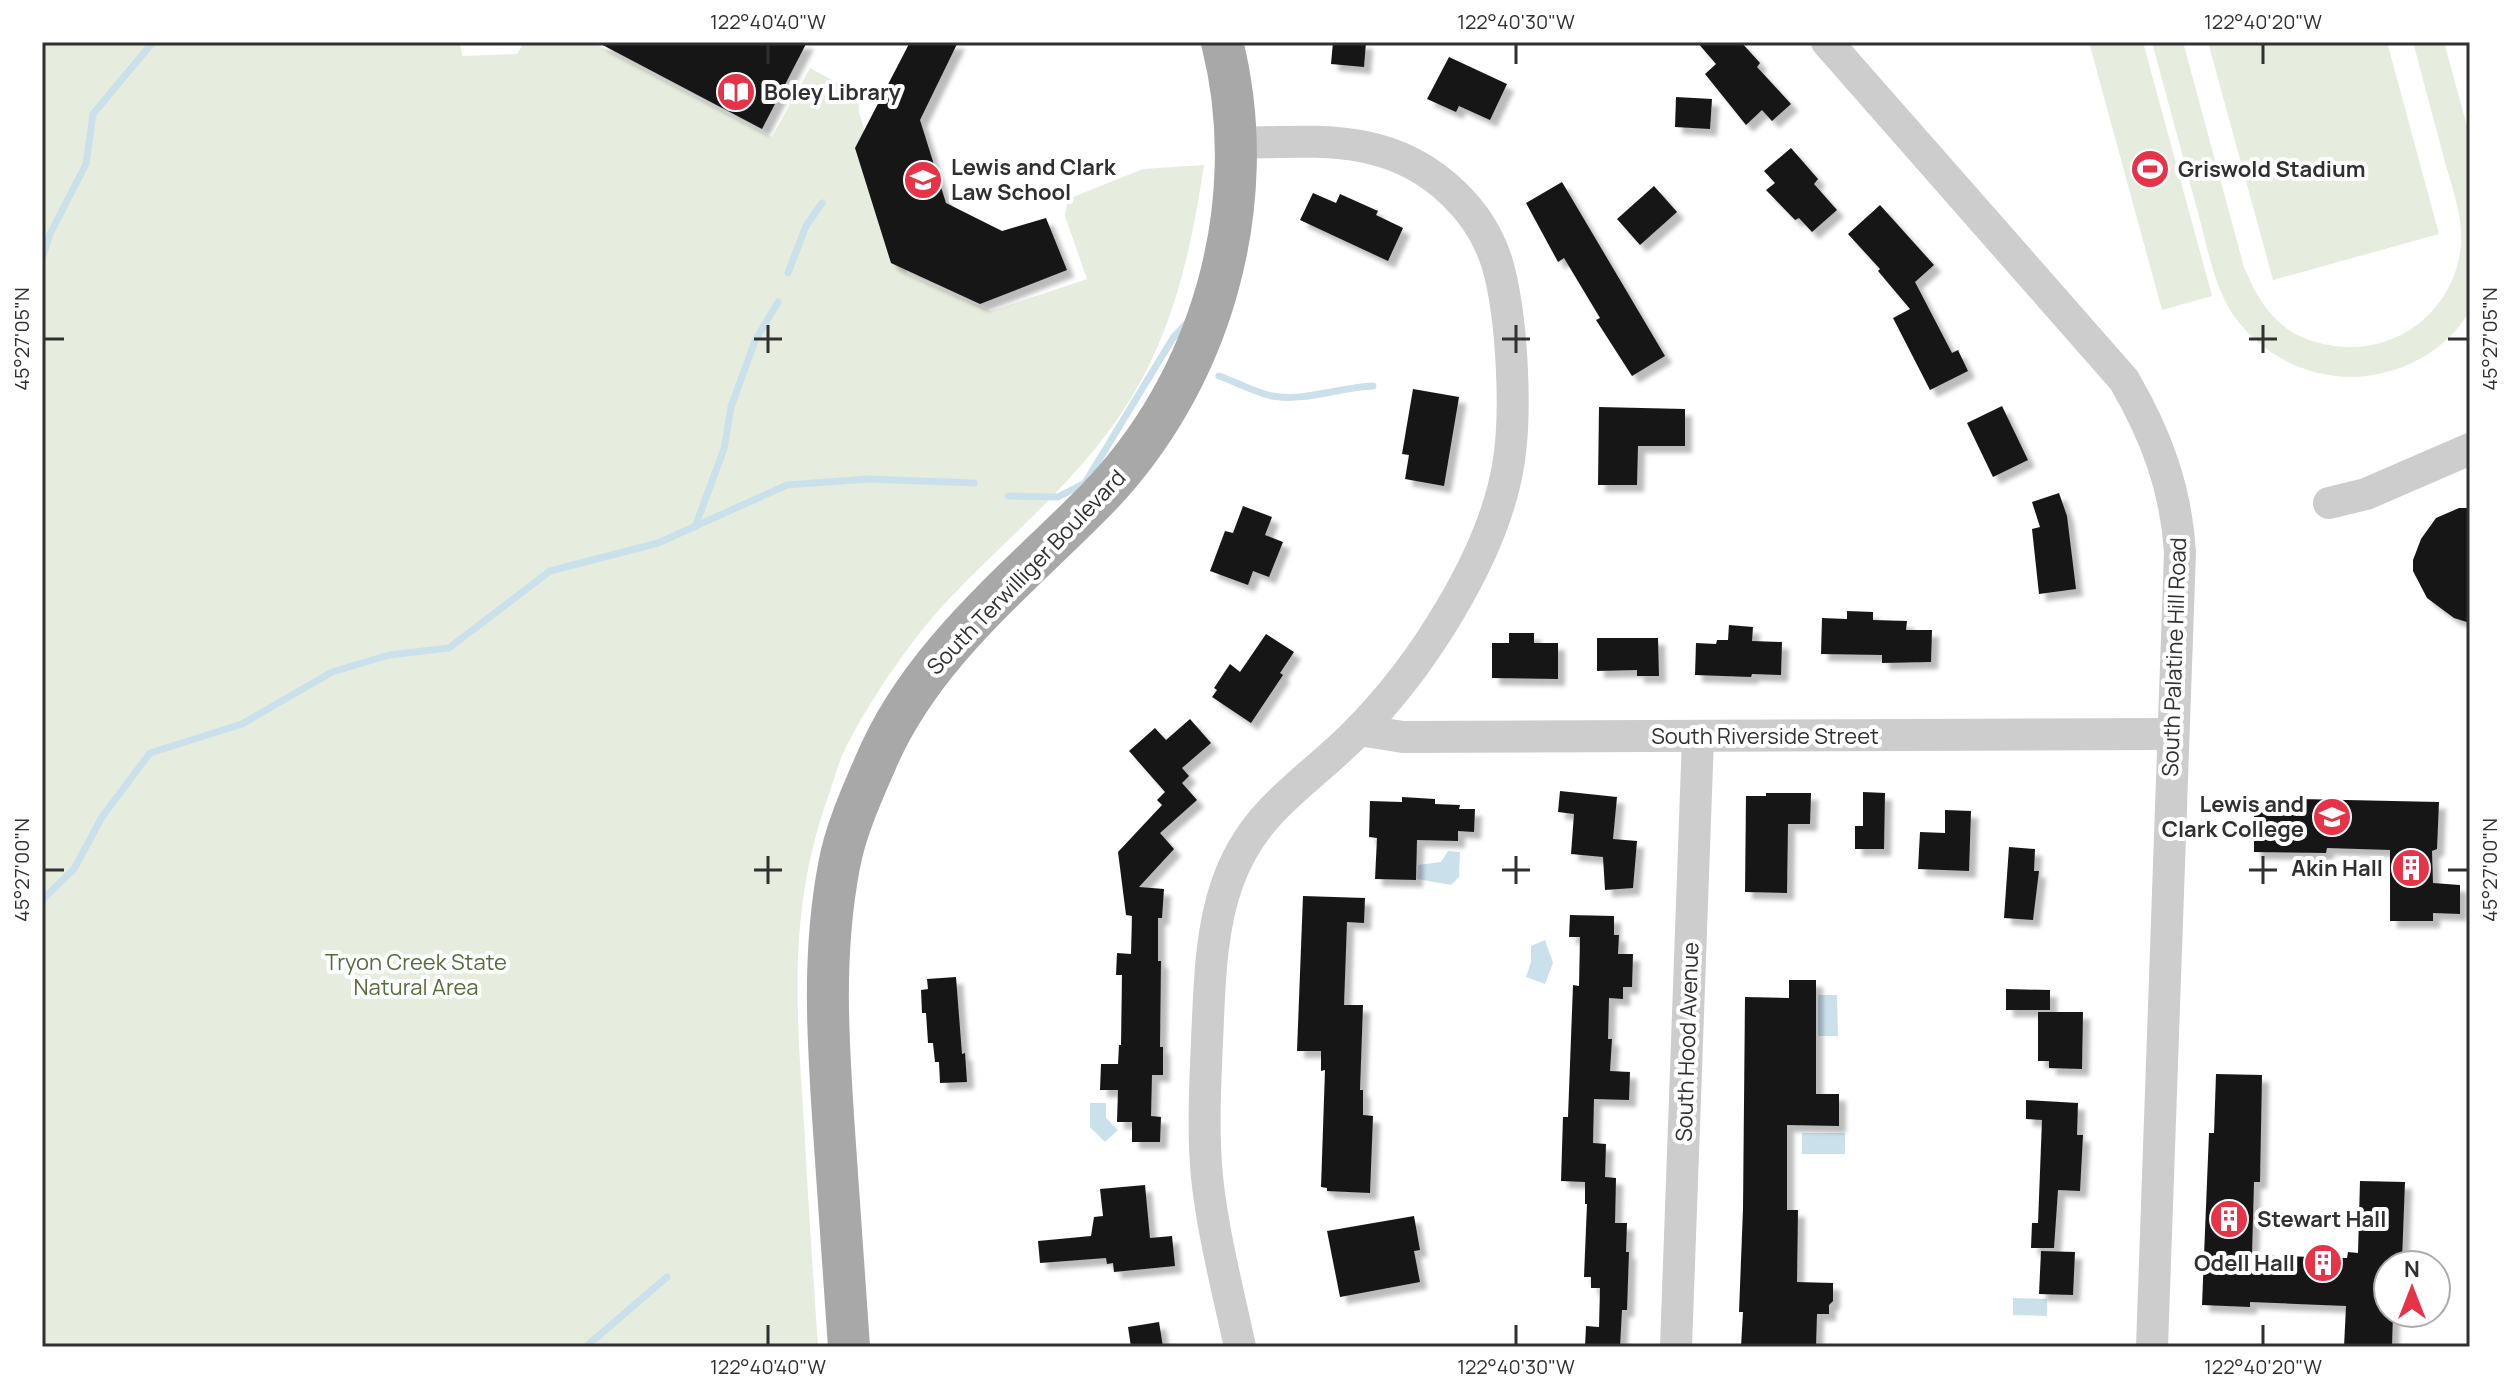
<svg xmlns="http://www.w3.org/2000/svg" width="2512" height="1389" viewBox="0 0 2512 1389" font-family="Manrope,sans-serif">
  <defs>
    <filter id="shadow"><feDropShadow dx="7" dy="7" stdDeviation="2" flood-color="#0004"/></filter>
  </defs>
  <rect width="100%" height="100%" fill="#fff"/>
  <g fill="#e6edde">
    <path d="M42,42h418l2,14 55,-2 7,-12h68l180,95 38,-69 48,26 1,18 48,162 84,37 96,-32 -22,-63 3,-17 75,-30 61,-4c-12,81 -29,159 -71,230 -47,79 -122,139 -184,204 -37,39 -77,98 -102,146 -8,15 -12,32 -18,49 -41,114 -33,212 -25,330 4,74 9,149 14,223h-776z"/>
    <polygon points="2089,42 2143,42 2212,296 2162,310"/>
    <path d="M2152,42h31l61,225c9,21 18,40 36,56 13,12 32,19 49,22 66,13 127,-35 132,-101 2,-26 -8,-54 -15,-78 -11,-41 -22,-83 -33,-124h31l26,95v173c-21,38 -62,61 -104,66 -51,6 -102,-18 -132,-60 -20,-29 -27,-70 -36,-103 -15,-57 -31,-114 -46,-171z"/>
    <polygon points="2208,42 2387,42 2439,234 2273,280"/>
  </g>
  <g fill="#cae1ec">
    <polygon points="1448,851 1460,852 1459,877 1451,885 1417,879 1418,865 1441,862"/>
    <polygon points="1545,940 1553,963 1545,984 1526,977 1531,962 1531,946"/>
    <polygon points="1818,995 1837,995 1838,1036 1818,1036"/>
    <polygon points="1090,1103 1106,1103 1106,1118 1118,1130 1105,1142 1090,1127"/>
    <rect x="1802" y="1133" width="43" height="21"/>
    <polygon points="2013,1298 2047,1299 2047,1316 2013,1315"/>
  </g>
  <g fill="none" stroke-linecap="round" stroke-linejoin="round">
    <g stroke="#cae1ec" stroke-width="7">
      <polyline points="42,259 50,234 86,164 93,114 153,42"/>
      <polyline points="788,273 806,226 822,203"/>
      <path d="M1219,376c17,6 35,16 53,20 33,6 69,-9 101,-10"/>
      <polyline points="1008,496 1058,497 1085,483 1173,338 1186,324"/>
      <polyline points="695,527 724,449 731,407 755,341 778,302"/>
      <polyline points="42,900 74,869 102,817 150,753 242,724 332,672 389,655 449,648 550,571 658,543 787,485 868,479 974,483"/>
      <polyline points="589,1344 667,1277"/>
    </g>
  </g>
  <g fill="#171717" filter="url(#shadow)">
    <polygon points="597,42 807,42 762,129"/>
    <polygon points="910,42 958,42 920,120 946,203 1002,231 1046,218 1067,270 980,304 891,263 855,148"/>
    <polygon points="1333,42 1366,42 1364,67 1331,64"/>
    <polygon points="1697,42 1741,42 1760,63 1757,67 1791,104 1772,121 1762,110 1746,125 1705,74 1716,64"/>
    <polygon points="1449,57 1507,84 1490,120 1459,106 1456,112 1427,99"/>
    <polygon points="1676,97 1712,99 1710,129 1675,127"/>
    <polygon points="1791,148 1818,179 1814,184 1837,210 1812,232 1799,218 1795,220 1766,190 1775,183 1764,171"/>
    <polygon points="1562,182 1665,356 1632,376 1596,320 1600,318 1564,258 1558,262 1526,203"/>
    <polygon points="1654,186 1677,212 1640,245 1617,219"/>
    <polygon points="1313,193 1336,203 1340,194 1378,211 1376,215 1403,228 1388,261 1300,220"/>
    <polygon points="1880,205 1934,265 1915,282 1952,353 1958,350 1968,371 1930,390 1893,318 1910,309 1878,271 1880,269 1848,234"/>
    <polygon points="1413,389 1459,397 1444,486 1405,479 1409,455 1402,454"/>
    <polygon points="2002,406 2028,460 1993,477 1967,423"/>
    <polygon points="1599,407 1685,409 1685,446 1638,446 1637,485 1598,485"/>
    <polygon points="2059,493 2067,516 2076,589 2039,594 2032,529 2040,527 2032,502"/>
    <polygon points="1243,506 1272,517 1265,535 1283,542 1269,577 1253,571 1248,585 1210,571 1225,531 1233,533"/>
    <polygon points="2459,508 2470,508 2470,623 2454,618 2427,598 2413,571 2413,560 2421,539 2436,518"/>
    <polygon points="1847,611 1873,612 1873,620 1907,621 1906,630 1932,630 1931,662 1882,663 1882,655 1821,654 1822,618 1847,619"/>
    <polygon points="1729,625 1753,627 1752,641 1782,642 1781,675 1752,674 1751,677 1695,675 1696,643 1716,644 1717,640 1728,640"/>
    <polygon points="1509,633 1534,633 1534,643 1558,643 1558,679 1492,678 1492,643 1509,643"/>
    <polygon points="1266,634 1294,652 1280,673 1283,675 1251,723 1212,697 1217,690 1214,688 1230,664 1240,672"/>
    <polygon points="1597,638 1658,638 1659,676 1637,676 1637,670 1597,671"/>
    <polygon points="1190,719 1211,743 1182,768 1189,776 1182,783 1197,800 1160,833 1174,849 1139,887 1164,889 1162,918 1158,918 1158,961 1161,961 1160,1047 1163,1047 1163,1075 1152,1075 1151,1116 1161,1117 1160,1142 1132,1142 1132,1122 1117,1122 1118,1090 1100,1090 1101,1064 1118,1064 1119,1045 1121,1045 1122,975 1116,975 1117,953 1131,954 1132,916 1126,915 1118,852 1162,805 1157,800 1165,792 1129,751 1155,728 1166,740"/>
    <polygon points="1560,791 1617,797 1613,839 1637,841 1633,888 1605,890 1603,857 1571,854 1574,814 1558,812"/>
    <polygon points="1863,792 1885,793 1884,849 1855,849 1855,826 1863,826"/>
    <polygon points="1766,793 1811,793 1810,824 1788,824 1787,893 1745,892 1746,796 1766,796"/>
    <polygon points="1402,797 1435,799 1435,804 1460,805 1459,809 1475,809 1474,832 1458,831 1458,841 1417,840 1416,880 1375,879 1377,838 1369,837 1370,801 1402,802"/>
    <polygon points="2300,799 2439,802 2437,849 2432,851 2433,883 2460,885 2460,914 2433,913 2433,921 2390,921 2390,850 2327,848 2326,853 2254,852 2254,803 2300,805"/>
    <polygon points="1945,810 1971,811 1969,871 1918,869 1920,832 1945,833"/>
    <polygon points="2009,847 2035,849 2034,871 2039,871 2033,920 2004,918"/>
    <polygon points="1303,896 1365,898 1364,923 1347,922 1344,1005 1363,1005 1360,1090 1363,1090 1363,1115 1373,1116 1370,1193 1327,1191 1327,1188 1321,1187 1325,1070 1321,1071 1321,1051 1297,1051"/>
    <polygon points="1570,915 1614,916 1614,935 1619,935 1618,954 1633,954 1632,987 1623,987 1623,999 1609,998 1608,1039 1612,1039 1610,1071 1630,1072 1629,1100 1594,1099 1593,1143 1606,1144 1605,1177 1616,1178 1615,1223 1627,1223 1626,1252 1629,1252 1627,1310 1622,1310 1620,1347 1585,1347 1586,1326 1599,1327 1600,1288 1591,1288 1591,1277 1584,1277 1587,1204 1585,1204 1585,1182 1561,1181 1563,1117 1568,1117 1573,985 1579,986 1580,937 1569,937"/>
    <polygon points="956,977 962,1054 965,1053 967,1082 940,1083 939,1062 935,1062 933,1043 928,1043 926,1013 922,1013 921,990 928,989 927,979"/>
    <polygon points="1789,980 1816,980 1816,1094 1839,1094 1839,1126 1787,1125 1787,1210 1798,1210 1797,1282 1833,1283 1833,1301 1829,1305 1829,1314 1817,1314 1816,1347 1741,1347 1743,1312 1739,1312 1743,1209 1745,997 1789,998"/>
    <polygon points="2006,989 2050,990 2050,1010 2006,1010"/>
    <polygon points="2038,1012 2083,1012 2082,1069 2049,1068 2049,1061 2038,1061"/>
    <polygon points="2216,1074 2262,1075 2260,1182 2254,1182 2252,1255 2347,1258 2348,1252 2358,1253 2360,1181 2405,1182 2402,1260 2395,1260 2395,1265 2388,1265 2388,1313 2393,1313 2392,1347 2344,1347 2346,1306 2250,1302 2250,1307 2202,1305 2209,1133 2214,1133"/>
    <polygon points="2026,1100 2078,1103 2077,1135 2083,1135 2080,1191 2058,1190 2054,1248 2031,1248 2032,1223 2038,1223 2042,1120 2026,1119"/>
    <polygon points="1145,1185 1150,1238 1172,1236 1175,1266 1114,1272 1113,1263 1107,1264 1106,1258 1040,1263 1038,1241 1091,1236 1094,1217 1103,1216 1100,1189"/>
    <polygon points="1414,1216 1420,1250 1414,1251 1420,1282 1340,1297 1327,1231"/>
    <polygon points="2041,1251 2075,1252 2073,1295 2039,1294"/>
    <polygon points="1159,1322 1163,1347 1131,1347 1128,1327"/>
  </g>
  <g fill="none" stroke-linecap="round" stroke-linejoin="round">
    <g stroke="#cdcdcd" stroke-width="32">
      <path d="M1827,42l297,338c32,55 52,108 56,172l-28,795"/>
      <path d="M1234,143c82,-1 156,-12 220,51 24,23 40,51 47,84 11,49 16,138 7,188 -15,90 -87,202 -151,266 -52,53 -104,77 -130,152 -15,43 -17,90 -19,134 -2,53 -6,106 -1,159 6,57 21,114 33,170"/>
      <polyline points="2329,503 2366,494 2470,449"/>
      <polyline points="1359,730 1403,737 2172,734"/>
      <polyline points="1676,1347 1698,737"/>
    </g>
    <path stroke="#a8a8a8" stroke-width="42" d="M849,1347c-5,-72 -10,-144 -15,-216 -6,-89 -12,-176 5,-265 6,-34 22,-70 36,-102 45,-108 140,-182 220,-263 116,-118 168,-297 127,-459"/>
  </g>
  <path fill="none" stroke="#303030" stroke-width="3" d="M768,44v20M1516,44v20M2263,44v20M768,325v28M1516,325v28M2263,325v28M44,339h20M754,339h28M1502,339h28M2249,339h28M2448,339h20M768,856v28M1516,856v28M2263,856v28M44,870h20M754,870h28M1502,870h28M2249,870h28M2448,870h20M768,1325v20M1516,1325v20M2263,1325v20"/>
  <defs>
    <g id="library-disc" transform="scale(2)"><circle r="9.5" fill="#e63348" stroke="#fff"/><path d="M-6-4Q-3-5.5-.7-3.5V5Q-3 3-6 4ZM6-4Q3-5.5 .7-3.5V5Q3 3 6 4Z" fill="#fff"/></g>
    <g id="stadium-disc" transform="scale(2)"><circle r="9.5" fill="#e63348" stroke="#fff"/><path d="M0-5a6.5 5 0 1 0 0 10a6.5 5 0 1 0 0-10ZM-3.5-1.8h7v3.6h-7Z" fill="#fff"/></g>
    <g id="university-disc" transform="scale(2)"><circle r="9.5" fill="#e63348" stroke="#fff"/><path d="M0-5L7-2L0 1L-7-2ZM-4 1L0 2.5L4 1V4Q0 6-4 4Z" fill="#fff"/></g>
    <g id="building-disc" transform="scale(2)"><circle r="9.5" fill="#e63348" stroke="#fff"/><path d="M-4-6H4V6H1V3H-1V6H-4ZM-2.5-4.3h1.7v1.8h-1.7ZM.8-4.3h1.7v1.8H.8ZM-2.5-1h1.7V.8h-1.7ZM.8-1h1.7V.8H.8Z" fill="#fff"/></g>
  </defs>
  <g fill-rule="evenodd">
    <use href="#library-disc" x="736" y="92"/>
    <use href="#stadium-disc" x="2150" y="169"/>
    <use href="#university-disc" x="923" y="180"/>
    <use href="#university-disc" x="2332" y="817"/>
    <use href="#building-disc" x="2411" y="868"/>
    <use href="#building-disc" x="2229" y="1219"/>
    <use href="#building-disc" x="2323" y="1263"/>
  </g>
  <g text-anchor="middle" dominant-baseline="central" stroke-width="8" stroke-linejoin="round" paint-order="stroke">
    <g font-size="22" font-weight="bold" fill="#303030" stroke="#fff" text-anchor="start">
      <text x="764" y="92">Boley Library</text>
      <text x="951" y="167">Lewis and Clark<tspan x="951" dy="25">Law School</tspan></text>
      <text x="2178" y="169">Griswold Stadium</text>
      <text x="2304" y="804" text-anchor="end">Lewis and<tspan x="2304" dy="25">Clark College</tspan></text>
      <text x="2383" y="868" text-anchor="end">Akin Hall</text>
      <text x="2257" y="1219">Stewart Hall</text>
      <text x="2295" y="1263" text-anchor="end">Odell Hall</text>
    </g>
    <g font-size="22" fill="#303030" stroke="#fff">
      <text transform="translate(1026 572) rotate(-46)">South Terwilliger Boulevard</text>
      <text transform="translate(2174 657) rotate(-88)">South Palatine Hill Road</text>
      <text x="1765" y="736">South Riverside Street</text>
      <text transform="translate(1687 1042) rotate(-88)">South Hood Avenue</text>
    </g>
    <g font-size="22" fill="#556c3c" stroke="#fff">
      <text x="416" y="962">Tryon Creek State<tspan x="416" dy="25">Natural Area</tspan></text>
    </g>
  </g>
  <rect width="2512" height="1389" fill="none" stroke="#ffffff" stroke-width="88"/>
  <g transform="translate(2412 1289)"><circle r="38" fill="#ffffff" stroke="#acacac" stroke-width="2"/>
  <path d="M0-6L14 30L0 20L-14 30Z" fill="#e63348"/>
  <text y="-12" font-size="22" font-weight="bold" text-anchor="middle" fill="#303030">N</text>
  </g>
  <rect x="44" y="44" width="2424" height="1301" fill="none" stroke="#303030" stroke-width="3"/>
  <g font-size="20" text-anchor="middle" fill="#303030">
    <text x="768" y="29">122°40'40"W</text>
    <text x="1516" y="29">122°40'30"W</text>
    <text x="2263" y="29">122°40'20"W</text>
    <text transform="translate(22 339) rotate(-90)" y="7">45°27'05"N</text>
    <text transform="translate(2490 339) rotate(-90)" y="7">45°27'05"N</text>
    <text transform="translate(22 870) rotate(-90)" y="7">45°27'00"N</text>
    <text transform="translate(2490 870) rotate(-90)" y="7">45°27'00"N</text>
    <text x="768" y="1374">122°40'40"W</text>
    <text x="1516" y="1374">122°40'30"W</text>
    <text x="2263" y="1374">122°40'20"W</text>
  </g>
</svg>
